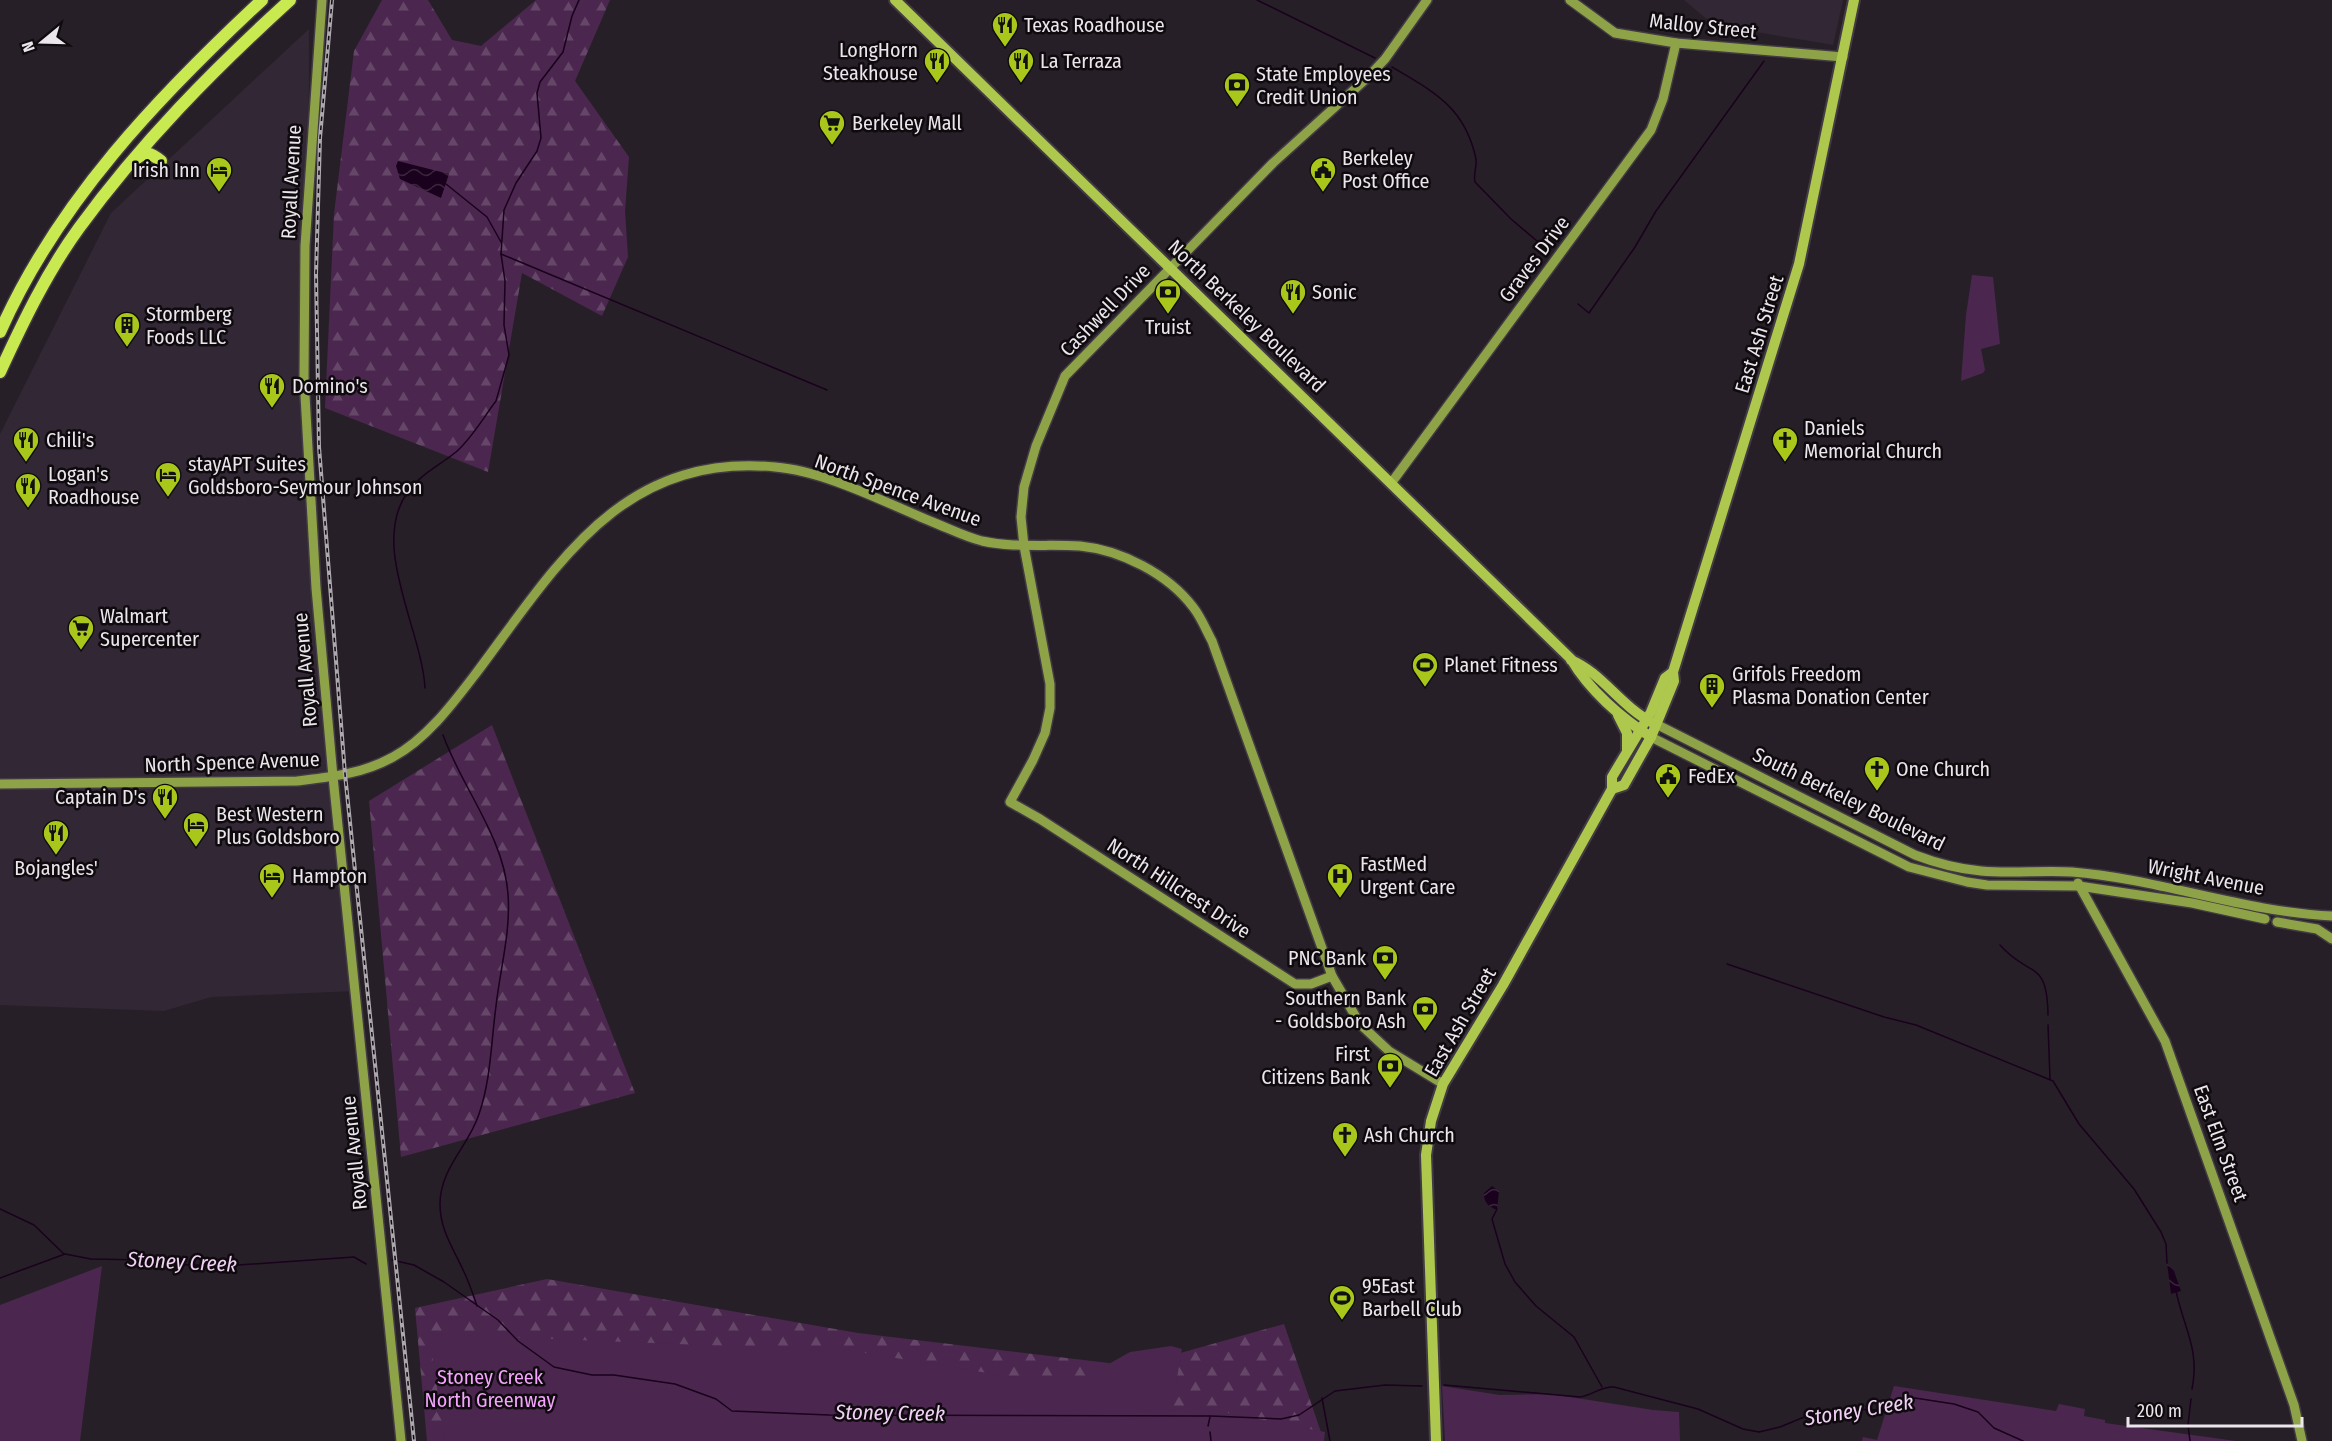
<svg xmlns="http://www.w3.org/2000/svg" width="2332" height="1441" viewBox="0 0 2332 1441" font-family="'Fira Sans Condensed',sans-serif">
  <defs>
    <pattern id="forest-firs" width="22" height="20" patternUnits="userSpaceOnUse" patternTransform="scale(1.5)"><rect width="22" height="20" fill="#4b274f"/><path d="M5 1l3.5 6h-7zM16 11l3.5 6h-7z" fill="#654668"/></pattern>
    <pattern id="water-waves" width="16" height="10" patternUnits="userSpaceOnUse" patternTransform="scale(1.5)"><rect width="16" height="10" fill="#1a011d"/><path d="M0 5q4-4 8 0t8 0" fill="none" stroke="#3b263e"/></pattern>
  </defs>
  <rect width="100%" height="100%" fill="#271f27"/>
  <g fill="#322734">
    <polygon points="1684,0 1843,0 1833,45 1714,25"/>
    <polygon points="309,29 308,446 356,991 211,997 164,1011 0,1005 0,434 111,213"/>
  </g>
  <g fill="url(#forest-firs)">
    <polygon points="382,0 428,0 452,40 481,46 536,0 610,0 575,81 629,157 625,211 628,257 602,316 522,273 488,472 325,408 334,214 354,51"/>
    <polygon points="492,725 635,1093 401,1157 369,801"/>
    <polygon points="547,1279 858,1333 1134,1366 1284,1324 1324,1441 427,1441 415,1308"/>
  </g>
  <g fill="#4b274f">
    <polygon points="1972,275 1993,277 2000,344 1981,349 1985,370 1983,373 1961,381 1966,315"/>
    <polygon points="102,1266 80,1441 0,1441 0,1305"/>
    <polygon points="429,1334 853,1351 1037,1381 1084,1378 1130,1352 1171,1346 1182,1349 1172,1407 1198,1407 1325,1432 1324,1441 445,1441"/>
    <polygon points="1442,1386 1500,1395 1551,1394 1653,1410 1679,1412 1680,1441 1445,1441"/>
    <polygon points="1894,1386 2056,1411 2059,1404 2085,1409 2084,1416 2105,1420 2105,1423 2236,1441 1862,1441 1863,1437 1877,1440"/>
  </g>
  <g fill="url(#water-waves)">
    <polygon points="398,161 449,174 441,198 400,179 396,166"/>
    <path d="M1492,1186l7,5 -2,19c-8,-3 -14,-8 -13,-17z"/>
    <polygon points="2167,1263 2174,1271 2181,1291 2171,1294"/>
  </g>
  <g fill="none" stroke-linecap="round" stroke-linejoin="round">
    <g stroke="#1a011d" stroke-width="1.5">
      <polyline points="1257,0 1375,58"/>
      <path d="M1392,67c42,25 73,40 84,92 1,8 -3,15 -1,23l36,37 26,22"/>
      <polyline points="446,184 487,217 501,242"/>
      <polyline points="501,254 827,390"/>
      <polyline points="1578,304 1589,313 1635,247 1656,211 1764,61"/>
      <path d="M425,688c-3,-58 -55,-142 -18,-195 12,-18 33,-28 49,-41 16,-14 27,-34 40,-51l13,-46 -5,-30 1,-44 -4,-27 3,-44 12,-27 21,-32 4,-13 -4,-45 3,-11 23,-30 9,-36 7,-16"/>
      <path d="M443,735c19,53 61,102 65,159 3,38 -8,75 -12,112 -5,37 -5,73 -17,108 -10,32 -39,54 -39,90 0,27 14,45 24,68 5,10 9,22 13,34"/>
      <path d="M2000,945c30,34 47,13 48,70"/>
      <polyline points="1727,964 1884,1017 1916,1025 2053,1081 2079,1124 2134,1189 2161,1232 2166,1244 2167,1263"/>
      <polyline points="2048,1025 2050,1079"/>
      <polyline points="0,1209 34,1225 64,1254"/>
      <polyline points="1497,1209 1492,1219 1505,1264 1515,1282 1536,1306 1574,1337 1602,1387"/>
      <polyline points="392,1260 414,1265 444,1282 498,1320 518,1341 554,1367 592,1375 614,1375 675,1384 716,1399 732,1411 829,1415 1211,1416 1281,1419 1299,1415 1335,1391 1385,1385 1422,1386"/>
      <polyline points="0,1278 65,1254 91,1259 145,1260 162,1264 224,1266 354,1257 366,1264"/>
      <path d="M2176,1291c8,38 24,58 16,98"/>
      <path d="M1444,1385l136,12c13,-2 21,-11 34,-10l84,22 45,20 16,3 21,-5 34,-14 33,-4 29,1 39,-12 39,6 24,8 16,16 29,13"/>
      <polyline points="1322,1398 1330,1441"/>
      <polyline points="1208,1426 1210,1417"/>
      <polyline points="1210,1432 1211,1441"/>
      <polyline points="2190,1441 2188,1425 2191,1399"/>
    </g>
    <g stroke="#423b43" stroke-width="12">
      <g id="secondary">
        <polyline points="322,0 305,246 304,378 316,588 333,777 401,1441"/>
        <polyline points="1570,0 1615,33 1676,43 1843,57"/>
        <polyline points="1392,482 1651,130 1663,99 1676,43"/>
        <path d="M1656,724l259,131c21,8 43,14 66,16 30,3 61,-1 91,1 88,7 172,40 260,44"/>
        <polyline points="1651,737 1909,867 1967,882 1987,885 2079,886 2192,903 2265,919"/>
        <path d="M0,784l297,-3c33,-4 66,-7 96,-24 34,-18 61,-55 84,-85 81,-108 144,-219 298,-205 51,4 113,37 160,56 15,6 31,14 47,18 32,7 65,3 98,5 41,4 88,28 113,61 8,10 13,23 19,34l120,335 28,48 29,27 54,33"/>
        <polyline points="2078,883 2165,1041 2294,1405 2302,1441"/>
        <polyline points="2277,922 2317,929 2332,939"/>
        <polyline points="1332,976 1311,984 1295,984 1040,819 1010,802 1033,760 1045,733 1050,708 1050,684 1024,546 1021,517 1024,487 1036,446 1065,376 1273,163 1367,78 1385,59 1427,0"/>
      </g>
    </g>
    <g stroke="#423b43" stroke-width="14">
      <g id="primary">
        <path d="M895,0l676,659c18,31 50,59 80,78"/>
        <path d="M1571,660c31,13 49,46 82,63"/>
        <polyline points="1618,715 1627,733 1627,751"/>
        <polyline points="1612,789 1624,785 1651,737 1674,681 1673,672 1799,264 1854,0"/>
        <polyline points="1436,1441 1426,1155 1431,1121 1443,1084 1503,985 1612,789 1612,777 1651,712 1665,678 1673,672"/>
      </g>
    </g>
    <g stroke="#423b43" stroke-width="15">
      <g id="highway">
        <path d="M135,160c10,-10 16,-7 26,1"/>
        <path d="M0,332c58,-131 159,-236 262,-332"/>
        <path d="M0,372c23,-50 47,-100 79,-144 62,-85 134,-158 211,-228"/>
      </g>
    </g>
    <use href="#secondary" stroke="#8ea347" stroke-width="9"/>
    <use href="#primary" stroke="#adc84d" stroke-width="10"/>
    <use href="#highway" stroke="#c9e950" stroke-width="12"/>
    <g stroke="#ada7ae" stroke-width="4">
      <polyline id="rail" points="332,0 320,138 316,274 319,447 345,774 414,1441"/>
    </g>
    <use href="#rail" stroke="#0e0a0e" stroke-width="1.5" stroke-dasharray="4.5" stroke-linecap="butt"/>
  </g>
  <defs>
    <g id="restaurant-pin" transform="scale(1.35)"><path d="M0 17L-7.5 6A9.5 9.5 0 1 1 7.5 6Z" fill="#a9c71b" stroke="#0e0a0e"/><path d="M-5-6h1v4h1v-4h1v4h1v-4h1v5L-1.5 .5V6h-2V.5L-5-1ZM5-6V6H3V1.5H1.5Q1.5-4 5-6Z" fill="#111"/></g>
    <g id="bank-pin" transform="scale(1.35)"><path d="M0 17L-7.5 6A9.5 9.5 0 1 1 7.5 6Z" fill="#a9c71b" stroke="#0e0a0e"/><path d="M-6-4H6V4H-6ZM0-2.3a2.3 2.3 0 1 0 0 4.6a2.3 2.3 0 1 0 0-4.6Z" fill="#111"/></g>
    <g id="supermarket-pin" transform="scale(1.35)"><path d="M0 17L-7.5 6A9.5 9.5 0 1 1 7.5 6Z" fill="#a9c71b" stroke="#0e0a0e"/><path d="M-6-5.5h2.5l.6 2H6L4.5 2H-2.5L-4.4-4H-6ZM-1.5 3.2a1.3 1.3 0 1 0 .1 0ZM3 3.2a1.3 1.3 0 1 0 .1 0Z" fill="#111"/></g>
    <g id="hotel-pin" transform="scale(1.35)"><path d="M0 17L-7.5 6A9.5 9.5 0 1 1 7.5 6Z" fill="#a9c71b" stroke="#0e0a0e"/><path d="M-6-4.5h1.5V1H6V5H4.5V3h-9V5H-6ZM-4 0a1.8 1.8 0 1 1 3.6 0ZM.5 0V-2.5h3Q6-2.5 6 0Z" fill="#111"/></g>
    <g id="civic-pin" transform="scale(1.35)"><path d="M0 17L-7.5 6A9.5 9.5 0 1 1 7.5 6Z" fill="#a9c71b" stroke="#0e0a0e"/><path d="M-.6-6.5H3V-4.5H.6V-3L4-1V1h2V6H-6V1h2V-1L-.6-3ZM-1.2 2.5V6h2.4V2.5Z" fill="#111"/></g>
    <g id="building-pin" transform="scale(1.35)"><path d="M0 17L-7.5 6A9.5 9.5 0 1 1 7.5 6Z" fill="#a9c71b" stroke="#0e0a0e"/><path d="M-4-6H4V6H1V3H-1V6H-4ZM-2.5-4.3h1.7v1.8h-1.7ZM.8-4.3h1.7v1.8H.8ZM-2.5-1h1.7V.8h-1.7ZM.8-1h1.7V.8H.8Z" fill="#111"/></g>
    <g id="church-pin" transform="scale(1.35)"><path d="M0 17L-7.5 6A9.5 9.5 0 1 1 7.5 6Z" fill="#a9c71b" stroke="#0e0a0e"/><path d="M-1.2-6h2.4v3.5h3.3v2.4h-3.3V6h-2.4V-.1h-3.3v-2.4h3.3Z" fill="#111"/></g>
    <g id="stadium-pin" transform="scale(1.35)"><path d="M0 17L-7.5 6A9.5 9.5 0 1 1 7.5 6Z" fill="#a9c71b" stroke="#0e0a0e"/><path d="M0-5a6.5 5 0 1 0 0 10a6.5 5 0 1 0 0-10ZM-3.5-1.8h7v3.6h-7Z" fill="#111"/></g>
    <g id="hospital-pin" transform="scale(1.35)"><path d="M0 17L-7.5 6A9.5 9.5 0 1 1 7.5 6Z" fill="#a9c71b" stroke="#0e0a0e"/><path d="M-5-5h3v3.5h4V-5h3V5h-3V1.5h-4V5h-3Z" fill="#111"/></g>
  </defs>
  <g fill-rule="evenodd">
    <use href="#restaurant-pin" x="1005" y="25"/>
    <use href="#restaurant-pin" x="937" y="61"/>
    <use href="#restaurant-pin" x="1021" y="61"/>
    <use href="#bank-pin" x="1237" y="85"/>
    <use href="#supermarket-pin" x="832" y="123"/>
    <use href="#hotel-pin" x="219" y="170"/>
    <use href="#civic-pin" x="1323" y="170"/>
    <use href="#bank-pin" x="1168" y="292"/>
    <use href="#restaurant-pin" x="1293" y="292"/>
    <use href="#building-pin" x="127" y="325"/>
    <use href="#restaurant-pin" x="272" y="386"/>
    <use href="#restaurant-pin" x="26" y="440"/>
    <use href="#church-pin" x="1785" y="440"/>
    <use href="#hotel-pin" x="168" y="475"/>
    <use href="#restaurant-pin" x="28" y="486"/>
    <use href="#supermarket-pin" x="81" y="628"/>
    <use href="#stadium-pin" x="1425" y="665"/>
    <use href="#building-pin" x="1712" y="686"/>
    <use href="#church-pin" x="1877" y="769"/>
    <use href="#civic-pin" x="1668" y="776"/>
    <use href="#restaurant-pin" x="165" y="797"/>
    <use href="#hotel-pin" x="196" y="825"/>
    <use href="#restaurant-pin" x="56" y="833"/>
    <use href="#hotel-pin" x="272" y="876"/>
    <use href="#hospital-pin" x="1340" y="876"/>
    <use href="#bank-pin" x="1385" y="958"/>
    <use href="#bank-pin" x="1425" y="1009"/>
    <use href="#bank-pin" x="1390" y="1066"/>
    <use href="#church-pin" x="1345" y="1135"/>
    <use href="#stadium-pin" x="1342" y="1298"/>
  </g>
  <g text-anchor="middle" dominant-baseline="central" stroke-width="5" stroke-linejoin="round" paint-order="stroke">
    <g font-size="20" fill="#ebe6ec" stroke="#0e0a0e" text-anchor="start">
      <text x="1024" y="25">Texas Roadhouse</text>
      <text x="918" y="50" text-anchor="end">LongHorn<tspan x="918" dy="23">Steakhouse</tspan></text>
      <text x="1040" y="61">La Terraza</text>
      <text x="1256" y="74">State Employees<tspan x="1256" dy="23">Credit Union</tspan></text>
      <text x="852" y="123">Berkeley Mall</text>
      <text x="1342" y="158">Berkeley<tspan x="1342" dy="23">Post Office</tspan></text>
      <text x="200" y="170" text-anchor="end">Irish Inn</text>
      <text x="1312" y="292">Sonic</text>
      <text x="146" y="314">Stormberg<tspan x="146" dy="23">Foods LLC</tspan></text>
      <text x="1168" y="327" text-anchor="middle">Truist</text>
      <text x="292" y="386">Domino's</text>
      <text x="1804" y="428">Daniels<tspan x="1804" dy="23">Memorial Church</tspan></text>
      <text x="46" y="440">Chili's</text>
      <text x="188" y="464">stayAPT Suites<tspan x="188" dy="23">Goldsboro-Seymour Johnson</tspan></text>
      <text x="48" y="474">Logan's<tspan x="48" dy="23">Roadhouse</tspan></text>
      <text x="100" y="616">Walmart<tspan x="100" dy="23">Supercenter</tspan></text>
      <text x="1444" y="665">Planet Fitness</text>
      <text x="1732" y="674">Grifols Freedom<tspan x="1732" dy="23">Plasma Donation Center</tspan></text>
      <text x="1896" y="769">One Church</text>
      <text x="1688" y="776">FedEx</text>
      <text x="146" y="797" text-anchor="end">Captain D's</text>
      <text x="216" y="814">Best Western<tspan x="216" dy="23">Plus Goldsboro</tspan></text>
      <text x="1360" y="864">FastMed<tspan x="1360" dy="23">Urgent Care</tspan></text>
      <text x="56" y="868" text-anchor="middle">Bojangles'</text>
      <text x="292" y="876">Hampton</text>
      <text x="1366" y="958" text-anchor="end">PNC Bank</text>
      <text x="1406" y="998" text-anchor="end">Southern Bank<tspan x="1406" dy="23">- Goldsboro Ash</tspan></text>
      <text x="1370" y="1054" text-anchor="end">First<tspan x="1370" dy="23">Citizens Bank</tspan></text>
      <text x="1364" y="1135">Ash Church</text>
      <text x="1362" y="1286">95East<tspan x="1362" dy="23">Barbell Club</tspan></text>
    </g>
    <g font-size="20" fill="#ebe6ec" stroke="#0e0a0e">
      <text transform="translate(1703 26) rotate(6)">Malloy Street</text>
      <text transform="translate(291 182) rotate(-87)">Royall Avenue</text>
      <text transform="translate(1534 259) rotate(-53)">Graves Drive</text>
      <text transform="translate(1105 310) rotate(-46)">Cashwell Drive</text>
      <text transform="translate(1247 316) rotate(44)">North Berkeley Boulevard</text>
      <text transform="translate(1759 334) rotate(-73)">East Ash Street</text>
      <text transform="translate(898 490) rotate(20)">North Spence Avenue</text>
      <text transform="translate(305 670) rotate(-95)">Royall Avenue</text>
      <text transform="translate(232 762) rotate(-2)">North Spence Avenue</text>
      <text transform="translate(1849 799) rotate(26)">South Berkeley Boulevard</text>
      <text transform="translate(2206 877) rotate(11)">Wright Avenue</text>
      <text transform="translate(1179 888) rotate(33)">North Hillcrest Drive</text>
      <text transform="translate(1460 1022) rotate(-60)">East Ash Street</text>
      <text transform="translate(2221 1143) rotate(70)">East Elm Street</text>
      <text transform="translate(354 1153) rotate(-96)">Royall Avenue</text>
    </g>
    <g font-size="20" fill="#f4a4fd" stroke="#0e0a0e">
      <text x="490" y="1377">Stoney Creek<tspan x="490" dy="23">North Greenway</tspan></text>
    </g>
    <g font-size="21" font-style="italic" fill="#f1d1f5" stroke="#0e0a0e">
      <text transform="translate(182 1262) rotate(3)">Stoney Creek</text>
      <text transform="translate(1859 1410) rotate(-9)">Stoney Creek</text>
      <text transform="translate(890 1413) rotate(1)">Stoney Creek</text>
    </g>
  </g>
  <g transform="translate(42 42) rotate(251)" stroke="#0e0a0e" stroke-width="4.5" paint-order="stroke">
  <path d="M0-4.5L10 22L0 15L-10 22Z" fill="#ebe6ec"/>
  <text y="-9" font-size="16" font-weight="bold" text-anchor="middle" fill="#ebe6ec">N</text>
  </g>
  <path d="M2128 1417v9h174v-9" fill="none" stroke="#ebe6ec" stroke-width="3"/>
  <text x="2137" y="1417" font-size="18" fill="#ebe6ec" stroke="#0e0a0e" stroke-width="4.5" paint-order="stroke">200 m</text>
</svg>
